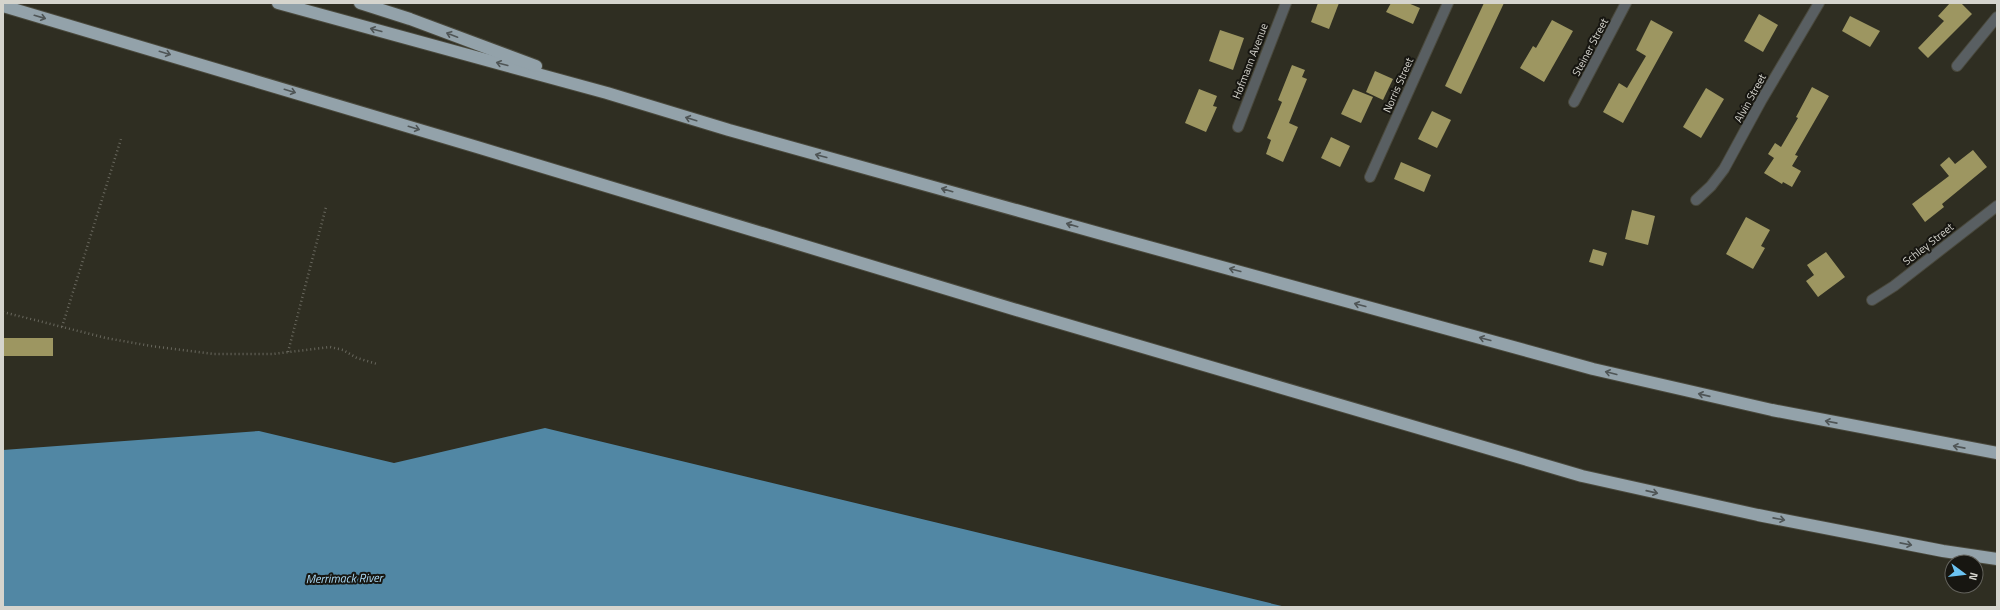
<svg xmlns="http://www.w3.org/2000/svg" width="2000" height="610" viewBox="0 0 2000 610" font-family="'Titillium Web',sans-serif">
  <rect width="100%" height="100%" fill="#2f2e22"/>
  <polygon fill="#5187a4" points="545,428 1286,607 3,607 3,450 259,431 394,463"/>
  <g fill="#9d9661">
    <polygon points="1318,3 1339,3 1329,29 1311,22"/>
    <polygon points="1391,3 1408,3 1420,8 1413,24 1386,12"/>
    <polygon points="1484,3 1504,3 1461,94 1445,86"/>
    <polygon points="1950,3 1961,3 1972,14 1928,58 1918,48 1944,21 1938,16"/>
    <polygon points="1759,14 1778,25 1763,52 1744,41"/>
    <polygon points="1850,16 1880,31 1870,47 1842,31"/>
    <polygon points="1552,20 1573,31 1544,82 1520,68 1533,46 1536,48"/>
    <polygon points="1651,20 1673,32 1623,123 1603,112 1619,83 1627,88 1646,56 1636,50"/>
    <polygon points="1220,30 1244,38 1233,70 1209,61"/>
    <polygon points="1292,65 1305,70 1302,77 1307,79 1289,123 1298,127 1283,162 1266,154 1271,140 1267,138 1282,102 1278,100"/>
    <polygon points="1375,71 1393,79 1383,100 1366,92"/>
    <polygon points="1812,87 1829,96 1795,155 1798,156 1792,166 1801,171 1792,187 1783,182 1782,184 1764,173 1774,158 1768,154 1775,143 1781,147 1798,118 1796,117"/>
    <polygon points="1706,88 1724,99 1701,138 1683,127"/>
    <polygon points="1199,89 1217,96 1213,106 1217,107 1206,132 1185,123"/>
    <polygon points="1353,89 1373,97 1361,123 1341,114"/>
    <polygon points="1432,111 1451,120 1437,148 1418,139"/>
    <polygon points="1331,137 1350,146 1340,167 1321,158"/>
    <polygon points="1973,150 1987,167 1942,204 1944,207 1925,222 1912,204 1949,176 1940,165 1949,157 1955,164"/>
    <polygon points="1401,162 1431,175 1424,192 1394,179"/>
    <polygon points="1632,210 1655,216 1648,245 1625,239"/>
    <polygon points="1746,217 1770,230 1761,246 1765,248 1753,269 1726,254"/>
    <polygon points="1593,249 1607,253 1603,266 1589,262"/>
    <polygon points="1826,252 1845,277 1818,297 1806,281 1814,275 1807,265"/>
    <rect x="3" y="338" width="50" height="18"/>
  </g>
  <g fill="none" stroke-linecap="round" stroke-linejoin="round">
    <g stroke="#4a493d" stroke-width="12">
      <g id="street">
        <polyline points="1957,66 1997,17"/>
        <polyline points="1574,102 1626,3"/>
        <polyline points="1238,127 1286,3"/>
        <polyline points="1370,177 1448,3"/>
        <polyline points="1696,200 1711,186 1724,169 1761,101 1819,3"/>
        <polyline points="1872,300 1894,286 1997,206"/>
      </g>
    </g>
    <g stroke="#4a493d" stroke-width="14">
      <g id="highway">
        <polyline points="278,3 607,93 729,130 1109,236 1593,369 1772,410 1997,453"/>
        <polyline points="360,3 410,19 536,66"/>
        <polyline points="3,6 477,147 1020,311 1582,476 1758,515 1943,551 1997,559"/>
      </g>
    </g>
    <g stroke="#69685e" stroke-width="2.5" stroke-dasharray="1 3" stroke-linecap="butt">
      <polyline points="3,312 106,338 151,346 214,354 273,354 330,347 343,350 357,358 377,364"/>
      <polyline points="62,327 121,139"/>
      <polyline points="288,352 326,207"/>
    </g>
    <use href="#street" stroke="#595f62" stroke-width="10"/>
    <use href="#highway" stroke="#93a2aa" stroke-width="12"/>
  </g>
  <defs><path id="oneway-shaft" d="M-6 0H5M1.5-3L5.5 0L1.5 3" fill="none" stroke-width="1.6" stroke-linecap="round" stroke-linejoin="round"/></defs>
  <g stroke="#4f5556">
    <use href="#oneway-shaft" transform="translate(40 17) rotate(16)"/>
    <use href="#oneway-shaft" transform="translate(376 30) rotate(-165)"/>
    <use href="#oneway-shaft" transform="translate(452 35) rotate(-159)"/>
    <use href="#oneway-shaft" transform="translate(165 53) rotate(17)"/>
    <use href="#oneway-shaft" transform="translate(502 64) rotate(-165)"/>
    <use href="#oneway-shaft" transform="translate(290 91) rotate(17)"/>
    <use href="#oneway-shaft" transform="translate(691 119) rotate(-163)"/>
    <use href="#oneway-shaft" transform="translate(414 128) rotate(17)"/>
    <use href="#oneway-shaft" transform="translate(821 156) rotate(-165)"/>
    <use href="#oneway-shaft" transform="translate(947 190) rotate(-164)"/>
    <use href="#oneway-shaft" transform="translate(1072 225) rotate(-164)"/>
    <use href="#oneway-shaft" transform="translate(1235 270) rotate(-165)"/>
    <use href="#oneway-shaft" transform="translate(1360 305) rotate(-165)"/>
    <use href="#oneway-shaft" transform="translate(1485 339) rotate(-165)"/>
    <use href="#oneway-shaft" transform="translate(1611 373) rotate(-166)"/>
    <use href="#oneway-shaft" transform="translate(1704 395) rotate(-167)"/>
    <use href="#oneway-shaft" transform="translate(1831 422) rotate(-169)"/>
    <use href="#oneway-shaft" transform="translate(1959 447) rotate(-169)"/>
    <use href="#oneway-shaft" transform="translate(1652 492) rotate(13)"/>
    <use href="#oneway-shaft" transform="translate(1779 519) rotate(11)"/>
    <use href="#oneway-shaft" transform="translate(1906 544) rotate(11)"/>
  </g>
  <g text-anchor="middle" dominant-baseline="central" stroke-width="4" stroke-linejoin="round" paint-order="stroke">
    <g font-size="11" fill="#d5d4cd" stroke="#171611">
      <text transform="translate(1590 47) rotate(-62)">Steiner Street</text>
      <text transform="translate(1250 61) rotate(-69)">Hofmann Avenue</text>
      <text transform="translate(1398 85) rotate(-66)">Norris Street</text>
      <text transform="translate(1750 98) rotate(-61)">Alvin Street</text>
      <text transform="translate(1928 244) rotate(-38)">Schley Street</text>
    </g>
    <g font-size="12" font-style="italic" fill="#abdaf5" stroke="#171611">
      <text transform="translate(344 578) rotate(-1)">Merrimack River</text>
    </g>
  </g>
  <rect width="2000" height="610" fill="none" stroke="#d5d4cd" stroke-width="8"/>
  <g transform="translate(1964 574) rotate(105)"><circle r="19" fill="#171611" stroke="#63625c"/>
  <path d="M0-3L7 15L0 10L-7 15Z" fill="#6bc3f2"/>
  <text y="-6" font-size="11" font-weight="bold" text-anchor="middle" fill="#d5d4cd">N</text>
  </g>
</svg>
